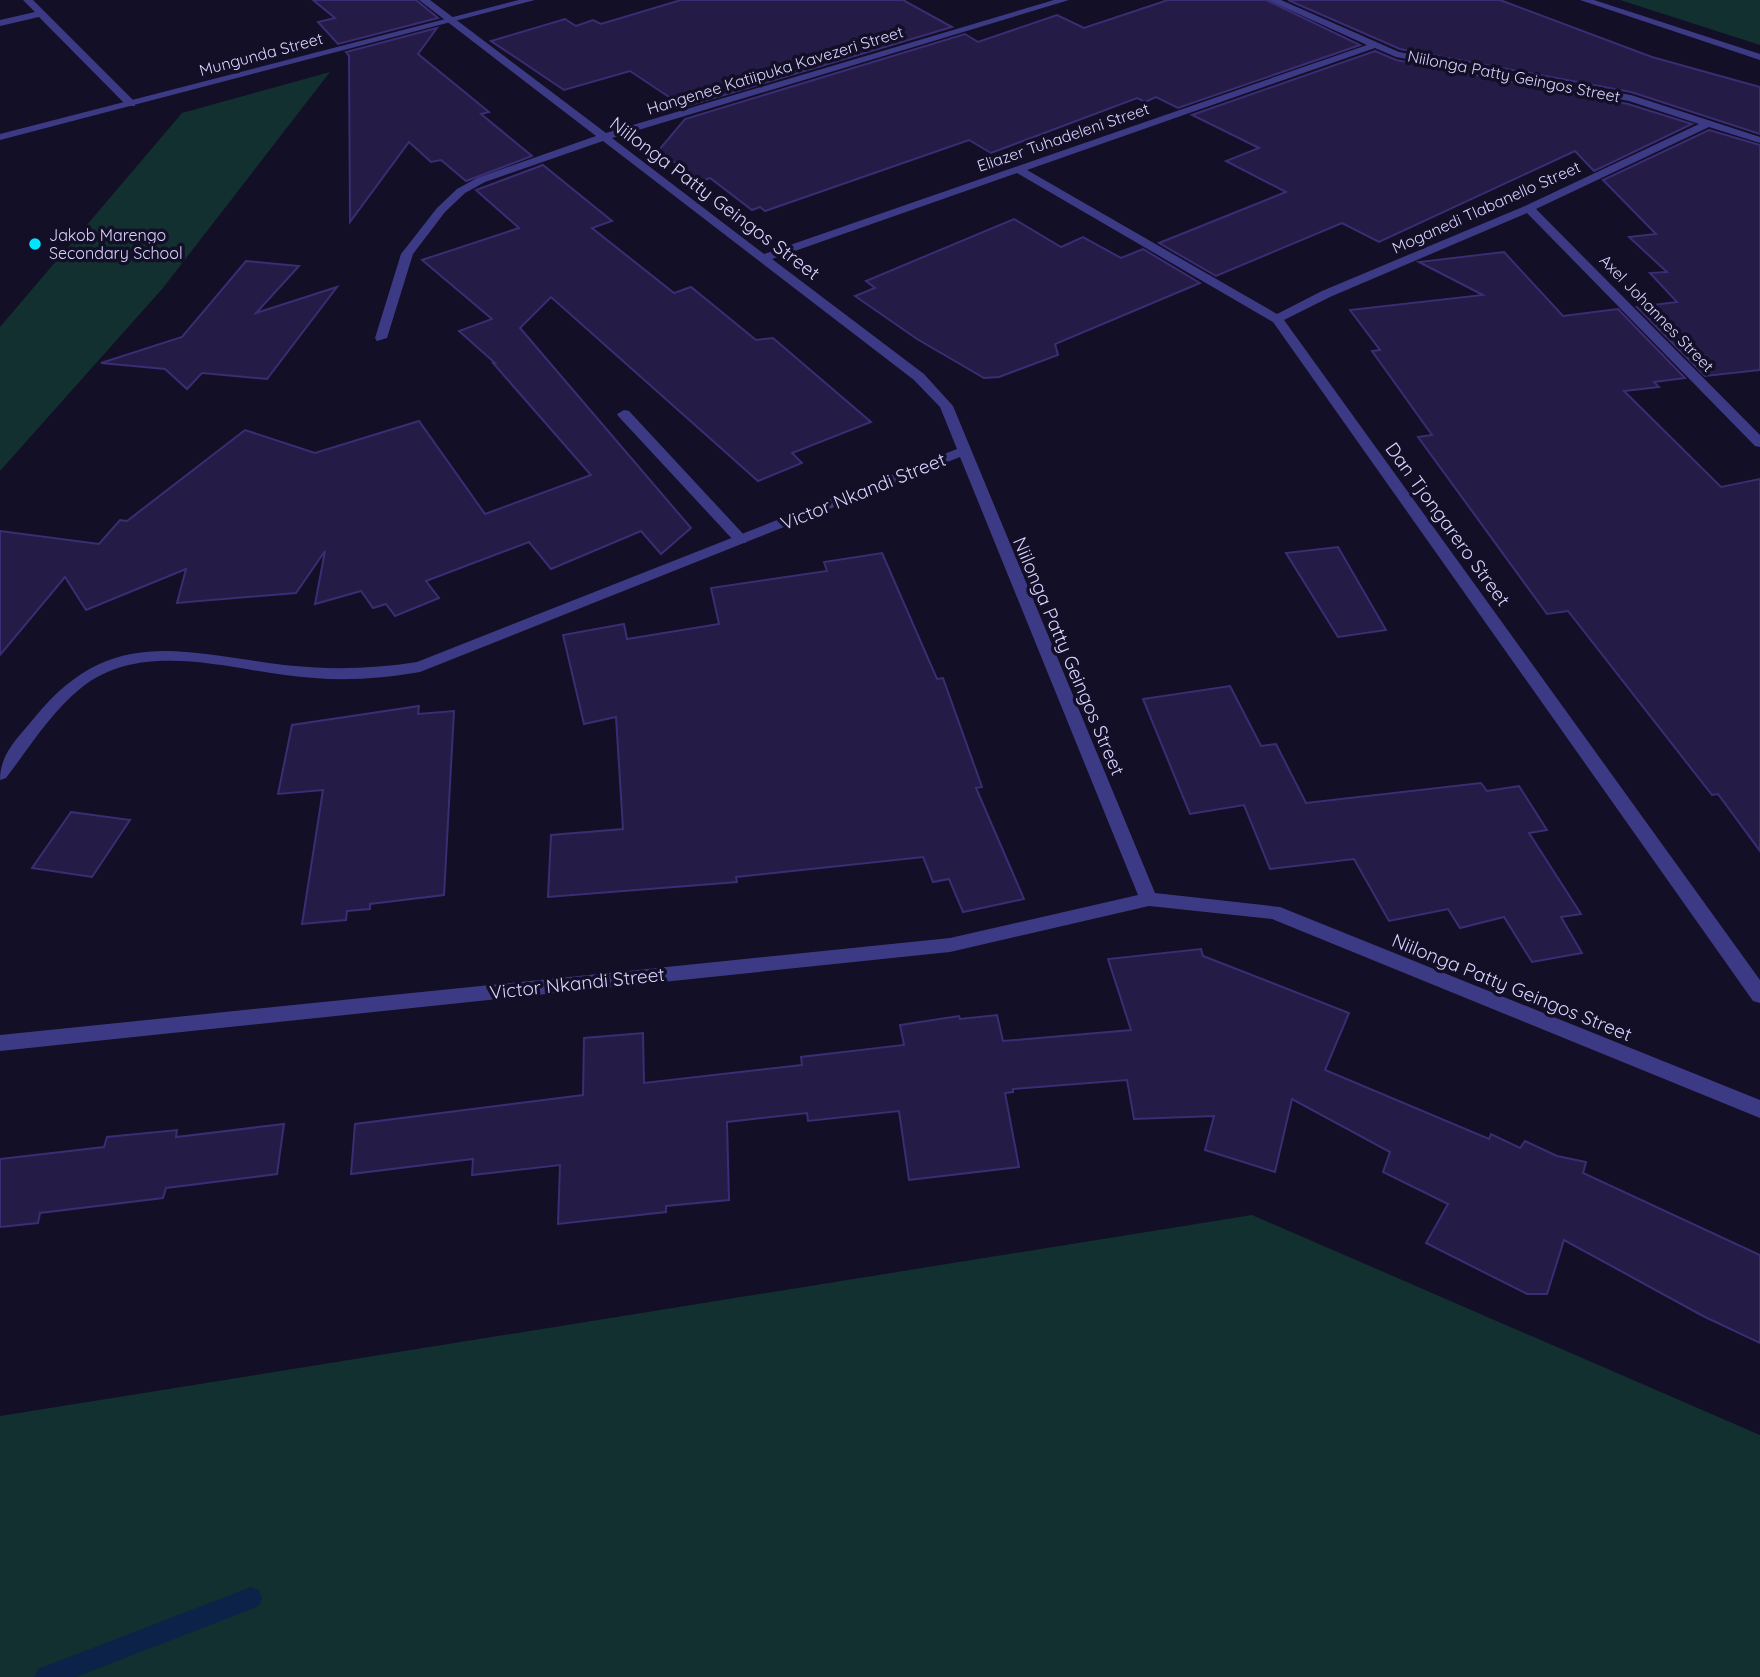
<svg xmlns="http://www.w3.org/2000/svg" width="1760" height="1677" viewBox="0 0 1760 1677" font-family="Quicksand,sans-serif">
  <rect width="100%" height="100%" fill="#130f26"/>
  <g fill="#12302f">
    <polygon points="1620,0 1760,0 1760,45"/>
    <polygon points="330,72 163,288 0,471 0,327 182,113"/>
    <polygon points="1252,1215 1760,1435 1760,1677 0,1677 0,1416"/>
  </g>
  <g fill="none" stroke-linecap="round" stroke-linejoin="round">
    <polygon fill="#0c2248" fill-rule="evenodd" points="251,1587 259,1590 262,1598 259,1606 76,1677 34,1677 38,1669"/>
  </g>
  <g fill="#241b47" stroke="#3b2d73" stroke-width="2">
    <polygon points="313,0 416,0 438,18 338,44 318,22 335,18"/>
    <polygon points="681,0 903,0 952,27 684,107 630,71 564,90 491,41 565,19 576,26 593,20 601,24"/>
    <polygon points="1168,0 1266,0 1360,45 1178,108 1156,97 1145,102 1137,98 991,153 969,140 765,211 760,207 752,210 710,178 702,181 658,151 685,119 965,34 978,42 1057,15 1084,28"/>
    <polygon points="1288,0 1500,0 1652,57 1760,87 1760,134 1631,92 1400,49"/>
    <polygon points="437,28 418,54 489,112 481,114 532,156 466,181 441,160 431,162 409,142 350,222 349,56 346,52"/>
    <polygon points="1375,51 1396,60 1628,104 1692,124 1594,171 1575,151 1379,242 1342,223 1216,276 1159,243 1286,192 1226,161 1259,148 1192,115"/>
    <polygon points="1709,130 1760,145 1760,370 1705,376 1637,307 1677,302 1650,273 1667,272 1629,237 1656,234 1603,180"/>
    <polygon points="543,165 612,221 592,228 674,293 691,287 756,340 773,338 871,422 792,453 802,463 758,481 551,297 520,328 691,528 661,554 641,531 551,569 529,542 426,581 439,598 395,616 386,604 373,608 361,591 315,604 325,551 296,593 177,603 186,569 86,610 65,577 0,655 0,531 99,544 120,520 127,521 245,430 315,453 419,421 485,514 591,475 493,363 495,363 459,331 492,319 422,260 519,228 476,190"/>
    <polygon points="1014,219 1061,247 1083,237 1121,258 1143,249 1200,283 1055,344 1058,355 999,377 984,378 917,339 855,296 875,288 866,281"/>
    <polygon points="1504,252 1563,316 1618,309 1685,378 1654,382 1659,387 1624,391 1721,487 1760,479 1760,851 1718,794 1712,795 1568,611 1547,614 1418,437 1432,435 1372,351 1380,350 1350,310 1483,295 1419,262"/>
    <polygon points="246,261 299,266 256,313 337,287 267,379 202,373 187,389 165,369 101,363 182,337"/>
    <polygon points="1338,547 1386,630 1338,637 1286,553"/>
    <polygon points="882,553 937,679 943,678 982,787 976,788 1024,899 963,912 949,879 933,882 923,857 736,877 737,882 548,897 551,835 623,829 616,717 584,724 563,635 624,624 627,639 719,624 711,588 827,571 824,562"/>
    <polygon points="1230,686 1261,746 1276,744 1306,803 1481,783 1487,791 1519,786 1547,830 1529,833 1581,914 1561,917 1582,953 1532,962 1504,917 1460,928 1448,909 1389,921 1354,859 1270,869 1244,805 1190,814 1143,699"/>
    <polygon points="419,706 418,714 454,711 444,895 370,904 370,909 347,911 346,920 302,924 323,790 278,794 292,725"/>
    <polygon points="71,812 130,820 92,877 32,868"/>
    <polygon points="1201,949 1203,956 1349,1013 1325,1070 1489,1139 1491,1134 1520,1148 1525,1141 1557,1156 1586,1162 1583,1173 1760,1255 1760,1343 1703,1316 1564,1240 1547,1294 1527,1294 1426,1243 1448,1204 1383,1172 1390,1152 1292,1099 1275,1172 1205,1150 1214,1116 1134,1119 1127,1080 1013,1089 1013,1092 1005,1093 1019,1167 909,1180 899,1111 808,1121 807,1113 727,1122 729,1200 666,1206 666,1212 558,1224 560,1165 472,1175 473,1159 351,1174 355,1124 583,1095 584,1038 643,1033 644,1083 802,1065 801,1057 904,1045 900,1025 959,1016 960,1019 997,1015 1003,1041 1131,1030 1108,959"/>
    <polygon points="284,1124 277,1174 166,1188 163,1198 40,1213 38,1223 0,1227 0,1159 104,1147 107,1137 177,1130 176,1137"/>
  </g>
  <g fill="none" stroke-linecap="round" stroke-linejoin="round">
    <polygon fill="#3d3a85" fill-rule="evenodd" points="624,410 629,411 746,537 746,543 736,543 619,417 617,414"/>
    <g fill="#3d3a85" fill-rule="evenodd">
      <polygon points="23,0 33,0 135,102 135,106 127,106 39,17 0,26 0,20 35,12"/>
      <path d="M419,0h11l176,133 448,-133h15l-457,138 152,116 603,-209 -99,-45h13l118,52 232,43 129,42v6l-51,-16 -173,82 224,226v12l-5,-1 -228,-233 -197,84 -46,23 476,660v23l-7,-2 -480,-679 -256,-149 -245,86 152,115 29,32 202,487 125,14 480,193v18l-488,-199 -123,-13 -199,46 -950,99v-16l950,-97 188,-43 -178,-438 -540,215c-35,6 -71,9 -106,6 -74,-4 -168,-42 -233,10 -30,24 -52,60 -75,90l-6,2c0,-27 18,-42 35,-63 75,-92 146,-65 249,-52 45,5 89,4 133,-3l540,-213 -17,-42 -26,-27 -311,-239 -118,41 -20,11 -20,19 -32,42 -26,84 -10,3 -2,-3 26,-84 36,-46 20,-19 20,-11 119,-42zM1375,48l21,9 233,44 70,23 -174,82 -203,85 -45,23 -250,-144z"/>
    </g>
    <g fill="#3d3a85" fill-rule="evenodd">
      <polygon points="519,0 535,0 0,140 0,134"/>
      <polygon points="1580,0 1594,0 1760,54 1760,60"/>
    </g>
  </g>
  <circle fill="#00e5ff" stroke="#130f26" stroke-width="2.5" cx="35" cy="244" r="7"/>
  <g text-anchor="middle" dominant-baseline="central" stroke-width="7" stroke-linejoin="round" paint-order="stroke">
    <g font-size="16" fill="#d9d4ff" stroke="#130f26">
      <text transform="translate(261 54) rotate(-15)">Mungunda Street</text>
      <text transform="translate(775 70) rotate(-17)">Hangenee Katiipuka Kavezeri Street</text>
      <text transform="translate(1514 76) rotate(11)">Niilonga Patty Geingos Street</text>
      <text transform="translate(1063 137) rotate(-19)">Eliazer Tuhadeleni Street</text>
      <text transform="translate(1486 207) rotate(-24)">Moganedi Tlabanello Street</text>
      <text transform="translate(1657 313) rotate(46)">Axel Johannes Street</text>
    </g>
    <g font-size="16" fill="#d9d4ff" stroke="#130f26" text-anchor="start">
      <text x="49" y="235">Jakob Marengo<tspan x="49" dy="18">Secondary School</tspan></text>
    </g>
    <g font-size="19" fill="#d9d4ff" stroke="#130f26">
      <text transform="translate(715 198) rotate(37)">Niilonga Patty Geingos Street</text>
      <text transform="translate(863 491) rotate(-22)">Victor Nkandi Street</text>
      <text transform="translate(1448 524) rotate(54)">Dan Tjongarero Street</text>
      <text transform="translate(1069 656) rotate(67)">Niilonga Patty Geingos Street</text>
      <text transform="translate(577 983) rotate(-6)">Victor Nkandi Street</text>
      <text transform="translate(1512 987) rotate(22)">Niilonga Patty Geingos Street</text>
    </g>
  </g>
</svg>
